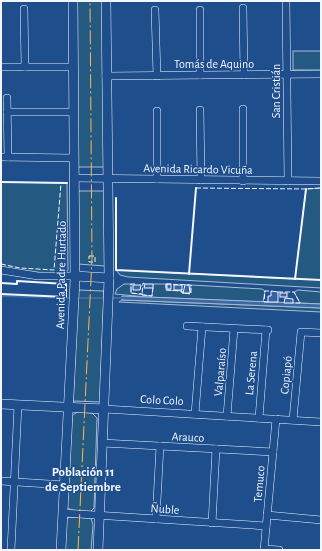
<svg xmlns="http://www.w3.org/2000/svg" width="322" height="551" viewBox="0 0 322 551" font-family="'Alegreya Sans',sans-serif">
  <rect width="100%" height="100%" fill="#1f4e8c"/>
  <g fill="#245a82" stroke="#a8bbd7">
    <polygon points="76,1 102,1 104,167 77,167"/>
    <rect x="293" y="51" width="28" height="19"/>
    <polygon points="1,182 67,183 68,270 66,273 25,272 1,268"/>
    <polygon points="321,188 321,288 128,277 120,275 116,270 295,279 306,189"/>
    <polygon points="78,191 104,191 105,266 78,264"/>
    <polygon points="124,284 131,284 131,293 152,296 153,284 166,284 166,290 182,291 182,293 190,293 191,285 262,289 265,291 263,302 146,297 115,294 117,289"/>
    <polygon points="78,290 104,291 100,402 73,401"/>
    <polygon points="298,290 321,292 321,304 300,303 294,292"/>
    <polygon points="122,300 321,308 321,312 119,302"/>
    <polygon points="77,412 92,413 97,418 94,508 90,512 71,510 67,507 72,416"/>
    <polygon points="69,517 91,518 93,525 91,550 64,550 66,520"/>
  </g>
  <polygon fill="#3b69a3" stroke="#a8bbd7" points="122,296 321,304 321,308 122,300"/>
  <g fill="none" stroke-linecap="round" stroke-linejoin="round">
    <g stroke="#3b69a3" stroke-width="2">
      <polyline points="1,296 72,298"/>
      <polyline points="76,298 106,298"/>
      <polyline points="110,298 124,298"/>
    </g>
  </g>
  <g fill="#3563a3" stroke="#f2f6ff">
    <polygon points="145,284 153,284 153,288 144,288"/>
    <rect x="167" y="284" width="4" height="5"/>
    <polygon points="133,285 141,285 140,290 133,290"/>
    <rect x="174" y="285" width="8" height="5"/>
    <polygon points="185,285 189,285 190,293 183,293"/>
    <polygon points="271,291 278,292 278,302 268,302 268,296 271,296"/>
    <rect x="280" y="293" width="7" height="4"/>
    <polygon points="285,298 293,299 293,303 284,303"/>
  </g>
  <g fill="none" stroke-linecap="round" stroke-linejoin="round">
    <g stroke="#f2f6ff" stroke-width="8">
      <g id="minor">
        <polyline points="286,1 288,181"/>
        <polyline points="243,8 244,75"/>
        <polyline points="24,9 25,67"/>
        <polyline points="155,10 157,76"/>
        <polyline points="200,10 200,75"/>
        <polyline points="1,67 73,67"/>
        <polyline points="106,76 321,74"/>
        <polyline points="7,98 8,157"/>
        <polyline points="243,109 243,181"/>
        <polyline points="200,110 201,180"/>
        <polyline points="157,111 157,179"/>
        <polyline points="7,112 74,112"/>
        <polyline points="1,157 74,158"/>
        <polyline points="74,178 321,181"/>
        <polyline points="1,270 38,276 75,276"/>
        <polyline points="187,326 268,330"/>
        <polyline points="104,409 321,422"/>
        <polyline points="195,414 202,327"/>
        <polyline points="227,416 234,329"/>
        <polyline points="259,418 266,330"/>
        <polyline points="293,420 301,332 321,333"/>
        <polyline points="102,443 273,452"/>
        <polyline points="1,481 65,485"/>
        <polyline points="63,513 266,526"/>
        <polyline points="267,515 321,520"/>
        <polyline points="156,519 160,446"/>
        <polyline points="212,523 216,449"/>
        <polyline points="264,549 279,550"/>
        <polyline points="11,550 18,405"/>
        <polyline points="264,550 276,419"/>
      </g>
    </g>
    <g stroke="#f2f6ff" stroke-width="10">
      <g id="major">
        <polyline points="75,276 109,278"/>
        <polyline points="1,404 104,409"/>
        <polyline points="61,550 75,280 73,1"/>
        <polyline points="98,550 109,278 106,1"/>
      </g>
    </g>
    <use href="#minor" stroke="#1f4e8c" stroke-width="7"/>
    <use href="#major" stroke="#1f4e8c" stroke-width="9"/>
    <g stroke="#f2f6ff" stroke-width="1" stroke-dasharray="5 2" stroke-linecap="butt">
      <polyline points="196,188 306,189 321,188"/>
      <rect x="89" y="256" width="6" height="6"/>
      <polyline points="1,264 20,268 54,270 61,183"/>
      <polyline points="135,284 131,284 131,293 143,294"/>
      <polyline points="145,284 143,283 142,295 152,296 153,288"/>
      <polygon points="166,284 191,285 191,294 182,293 182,291 166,290"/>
      <polyline points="278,292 294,292 300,303 293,303"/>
      <polyline points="268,302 264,302 265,291 271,291"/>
    </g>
    <g stroke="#f2f6ff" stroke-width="2">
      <polyline points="1,182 67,183"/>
      <polyline points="116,198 116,270 321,280"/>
      <polyline points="189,274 196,188"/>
      <polyline points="295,279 306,189"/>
      <polyline points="1,283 17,284 17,281 66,284 66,297 1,294"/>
    </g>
    <polyline stroke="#ffb74d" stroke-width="1" stroke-dasharray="14 3 2 3" stroke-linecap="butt" points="78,550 92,258 90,1"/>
  </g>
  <g text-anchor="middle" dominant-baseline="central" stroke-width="3" stroke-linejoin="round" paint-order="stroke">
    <g font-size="12" fill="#f2f6ff" stroke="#1f4e8c">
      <text x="214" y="64">Tomás de Aquino</text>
      <text transform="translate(276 91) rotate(-90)">San Cristián</text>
      <text transform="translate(198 169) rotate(1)">Avenida Ricardo Vicuña</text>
      <text transform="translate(61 275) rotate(-89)">Avenida Padre Hurtado</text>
      <text transform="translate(220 372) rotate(-85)">Valparaíso</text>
      <text transform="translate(251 373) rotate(-85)">La Serena</text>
      <text transform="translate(286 375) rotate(-85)">Copiapó</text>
      <text transform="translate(162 400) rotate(3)">Colo Colo</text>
      <text transform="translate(188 437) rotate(3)">Arauco</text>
      <text transform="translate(259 484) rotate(-85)">Temuco</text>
      <text transform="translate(165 509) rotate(4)">Ñuble</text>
    </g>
    <g font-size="13" font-weight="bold" fill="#f2f6ff" stroke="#1f4e8c">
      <text x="83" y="472">Población 11<tspan x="83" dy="15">de Septiembre</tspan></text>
    </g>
  </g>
  <rect width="322" height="551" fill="none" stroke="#f2f6ff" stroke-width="4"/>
</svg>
